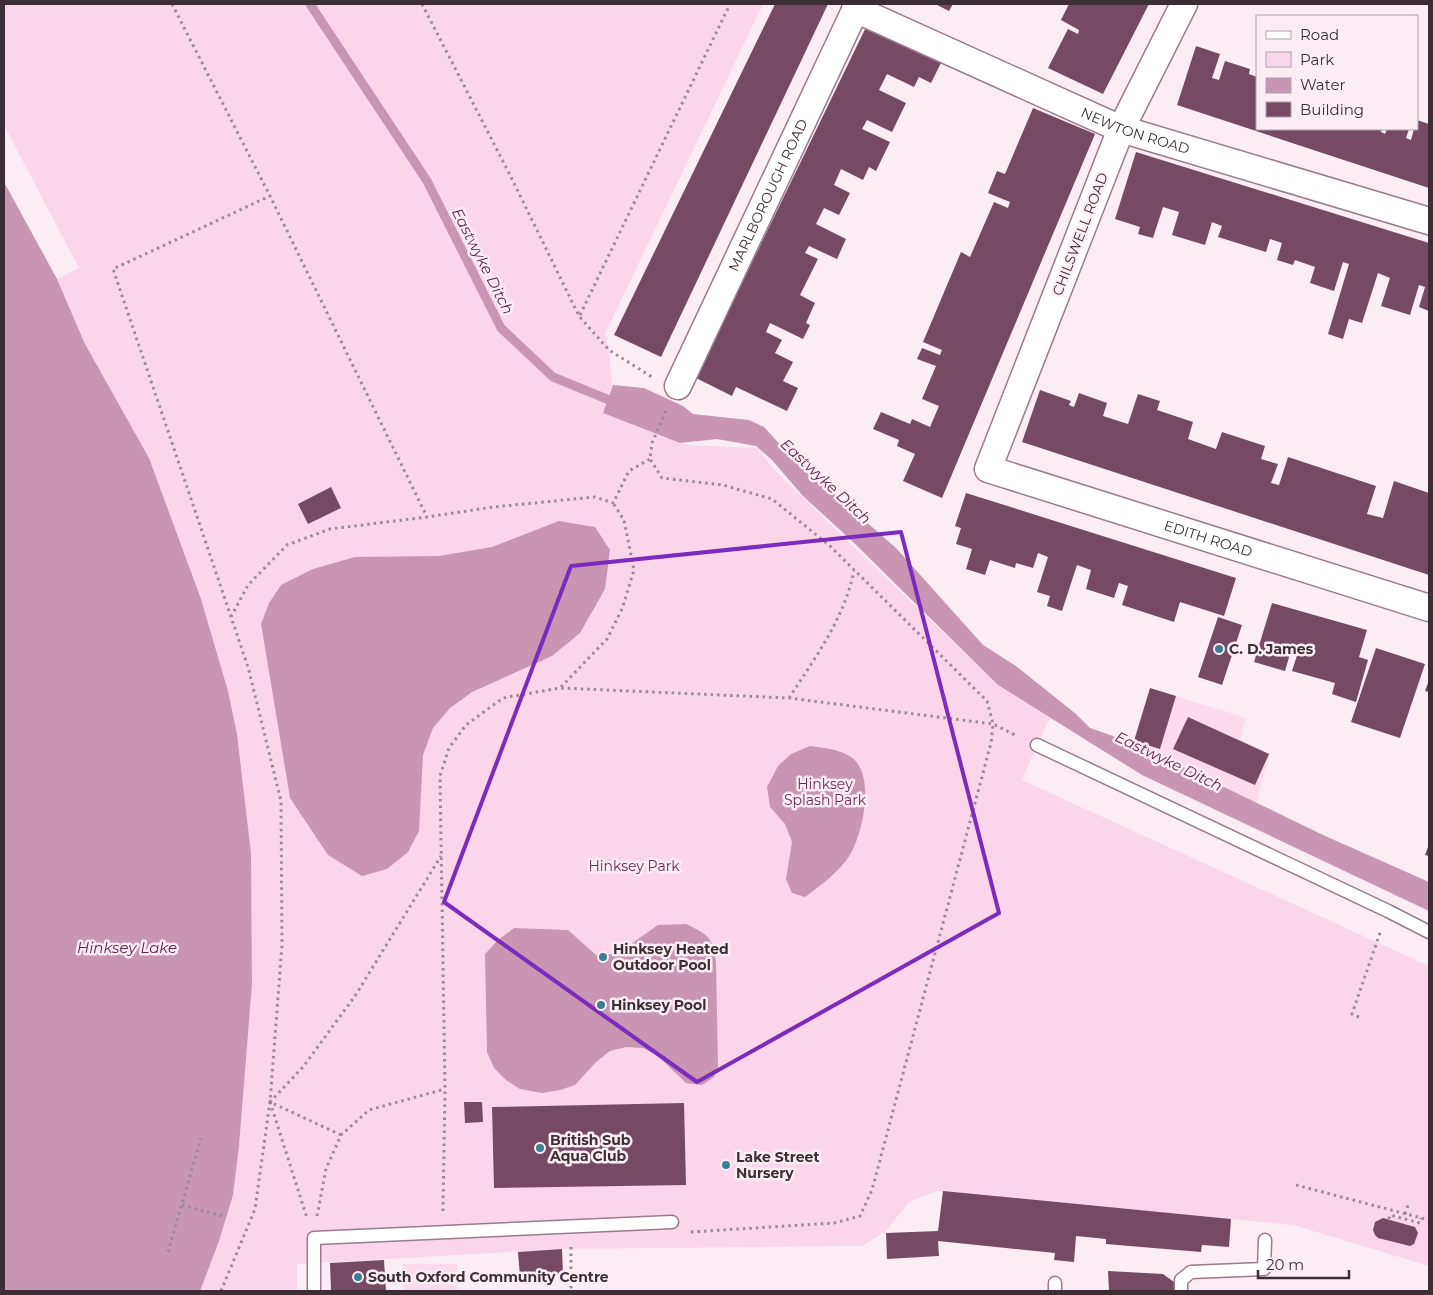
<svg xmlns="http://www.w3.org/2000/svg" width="1433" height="1295" viewBox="0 0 1433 1295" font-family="Montserrat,sans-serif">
  <rect width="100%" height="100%" fill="#fcedf5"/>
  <g fill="#fedaed">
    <polygon points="1150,688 1246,718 1240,739 1270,754 1256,803 1133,743"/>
    <rect x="403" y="1264" width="54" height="27"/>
  </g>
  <polygon fill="#fbd6ea" points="4,4 763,4 605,334 609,350 612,385 603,413 685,445 757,448 776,472 998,685 1050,718 1037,745 1022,780 1429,966 1429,1266 1293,1225 937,1191 909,1202 886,1231 862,1246 562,1249 297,1264 297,1291 200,1291 219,1241 233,1195 239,1146 252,984 251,853 237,734 228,691 201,599 149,458 85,344 57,279 79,268 4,125"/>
  <g fill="#c895b2">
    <polygon points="4,182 57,279 85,344 149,458 201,599 228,691 237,734 251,853 252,984 239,1146 233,1195 219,1241 200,1291 4,1291"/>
    <polygon points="613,385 644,388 683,406 693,414 749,420 764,427 786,451 897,549 983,645 1016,666 1076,714 1090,728 1133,743 1323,835 1429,882 1429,911 1142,775 998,685 851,540 803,496 772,460 756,446 717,439 680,443 603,413"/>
    <polygon points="559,521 595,527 610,550 605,589 580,633 552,656 472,692 450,708 433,728 423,755 419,831 408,852 387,869 362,876 328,855 290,798 261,624 269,603 281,585 313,569 355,557 439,556 492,547"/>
    <path d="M810,746c14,2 29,3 41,11 25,17 12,76 -1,98 -11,17 -29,30 -45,42l-13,-4 -6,-14 6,-37 -7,-18 -15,-17 -3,-20 11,-21 13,-12z"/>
    <path d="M686,924c23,11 26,13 30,38l2,105 -4,10 -12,8 -16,-2 -28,-27 -15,-8 -17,-1 -16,4 -14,11 -21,23 -15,5 -18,3 -22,-4 -14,-9 -12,-12 -7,-16 -2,-98 13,-14 16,-12 54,2 28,25 21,-1 41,-29z"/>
  </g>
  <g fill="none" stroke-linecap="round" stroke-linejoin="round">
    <polyline stroke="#c895b2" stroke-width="9" points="310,4 427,181 501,328 553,377 619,404"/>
  </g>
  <g fill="#774a64">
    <polygon points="775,4 828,4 661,357 614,335"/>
    <polygon points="935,4 953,4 949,11"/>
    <polygon points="1069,4 1149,4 1103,94 1048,68 1068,29 1078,34 1079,30 1061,20"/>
    <polygon points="868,23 943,59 931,83 919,77 914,87 887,74 879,90 906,103 892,132 867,120 862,129 890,142 876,171 869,167 863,180 841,169 834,185 850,193 839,215 824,208 816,224 846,239 837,259 809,246 805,253 818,259 800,295 815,303 806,323 810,325 803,339 770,323 766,332 782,340 775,353 793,362 783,381 798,388 787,411 736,387 732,396 696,378"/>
    <polygon points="1196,46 1220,54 1212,78 1219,80 1225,61 1250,69 1249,74 1257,77 1257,129 1382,129 1381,132 1385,134 1387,129 1409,129 1406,138 1411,140 1414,129 1417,129 1417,120 1429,124 1429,188 1177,105"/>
    <polygon points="1033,108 1095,134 942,498 903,481 915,454 897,446 899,440 873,429 881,412 910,424 912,419 930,427 939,406 922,399 936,366 917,359 922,348 940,355 942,350 923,342 961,252 970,257 994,202 1008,208 1010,202 988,193 997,171 1005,174"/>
    <polygon points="1136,152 1429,243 1429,311 1419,307 1425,287 1419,285 1410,315 1381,306 1390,278 1378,273 1362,323 1349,319 1343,339 1328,334 1349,264 1343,262 1334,291 1310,283 1315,267 1295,260 1293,265 1277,260 1282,243 1270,239 1266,252 1218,237 1222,226 1212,222 1205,245 1172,235 1179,212 1163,207 1153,238 1138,234 1140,227 1115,219"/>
    <polygon points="1040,390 1071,401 1069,405 1074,407 1079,393 1107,403 1103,416 1128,424 1138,394 1160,401 1157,410 1193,422 1188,439 1216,449 1222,432 1265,446 1261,459 1278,464 1271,483 1279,485 1288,457 1376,486 1367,514 1383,518 1394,481 1429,493 1429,575 1022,442"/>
    <polygon points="331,487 341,508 308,524 298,504"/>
    <polygon points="966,493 1236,578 1224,616 1180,602 1174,622 1122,605 1128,586 1119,583 1114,598 1086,589 1091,570 1077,565 1062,611 1047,606 1050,596 1037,592 1048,557 1038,553 1033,568 1016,563 1015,568 990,560 985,575 966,569 972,549 956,544 961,528 955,526"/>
    <polygon points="1272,603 1367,630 1359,657 1368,660 1356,702 1332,694 1335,683 1292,671 1299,649 1292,647 1285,671 1254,662"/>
    <polygon points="1218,617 1242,625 1222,685 1198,677"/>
    <polygon points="1376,648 1425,664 1400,738 1351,722"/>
    <polygon points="1429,680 1429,692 1425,691"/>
    <polygon points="1150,688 1176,696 1160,749 1134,741"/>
    <polygon points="1188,717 1269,754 1255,785 1173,749"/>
    <polygon points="1429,844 1429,856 1425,855"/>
    <polygon points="464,1102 482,1102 483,1122 465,1123"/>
    <polygon points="684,1103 686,1185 494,1188 492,1107"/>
    <polygon points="943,1191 1231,1219 1229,1247 1202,1245 1201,1252 1106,1244 1106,1239 1076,1236 1074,1262 1054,1260 1055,1253 938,1241 939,1256 887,1259 886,1233 938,1231"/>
    <polygon points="1383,1218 1415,1227 1418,1233 1414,1244 1410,1246 1378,1238 1375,1235 1373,1230 1375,1222"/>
    <polygon points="562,1249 563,1274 520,1276 518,1252"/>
    <polygon points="384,1260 386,1291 331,1291 330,1263"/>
    <polygon points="1108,1271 1163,1274 1174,1282 1174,1291 1109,1291"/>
  </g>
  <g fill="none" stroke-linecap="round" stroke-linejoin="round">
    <g stroke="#9b7a8c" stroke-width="15">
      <g id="service">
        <polyline points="1037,745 1388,911 1429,932"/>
        <polyline points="1055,1283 1055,1291"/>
        <polyline points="314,1291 314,1238 672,1222"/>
        <polyline points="1181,1291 1181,1280 1191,1272 1264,1269 1265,1240"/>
      </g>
    </g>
    <g stroke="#9b7a8c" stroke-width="29">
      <g id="minor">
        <path id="s1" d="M1184,4l-63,125 -133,340 441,139"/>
        <path id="s2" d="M855,9l266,120 308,92"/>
        <path id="s3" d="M678,386l180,-382"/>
      </g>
    </g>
    <g stroke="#998b92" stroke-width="3" stroke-dasharray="2.5 4" stroke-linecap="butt">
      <polyline points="172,4 270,196"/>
      <polyline points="422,4 510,175 579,316 609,350 652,377"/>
      <polyline points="580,315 730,4"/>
      <polyline points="666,411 652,443 650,459 662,478 723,485 772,499 830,546 987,701 993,724 991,743 872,1190 860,1216 834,1223 690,1232"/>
      <polyline points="231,617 248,585 287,545 330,529 427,517 493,507 595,497 613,503 629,471 650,459"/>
      <polyline points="561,687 607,639 622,609 634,570 624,520 613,503"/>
      <path d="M789,698c26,-40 55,-79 65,-127"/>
      <polyline points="1359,1017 1352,1014 1381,930"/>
      <polyline points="270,1102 307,1218"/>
      <polyline points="341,1135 270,1102 303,1067 355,996 441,856"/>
      <polyline points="1296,1185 1429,1220"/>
      <polyline points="182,1205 226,1217"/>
      <polyline points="443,1211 445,1089 440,776 449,748 466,725 503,698 560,688 789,698 993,724 1017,736"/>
      <polyline points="1405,1214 1408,1205"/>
      <polyline points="317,1216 326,1169 341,1135 369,1110 445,1089"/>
      <polyline points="1389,1219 1390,1215 1420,1223 1421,1218"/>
      <polyline points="571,1247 571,1291"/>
      <polyline points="168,1252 201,1138"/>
      <polyline points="221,1291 255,1209 270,1102 282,945 281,801 248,667 113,269 270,196 427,517"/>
    </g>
    <use href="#service" stroke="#fff" stroke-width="12"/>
    <use href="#minor" stroke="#fff" stroke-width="26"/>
  </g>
  <path fill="none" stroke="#7b2cbf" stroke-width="4" stroke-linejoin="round" d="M901,532l98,381 -302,169 -253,-180 127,-336z"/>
  <g fill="#3d7d91" stroke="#fcedf5" stroke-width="2">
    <circle cx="1219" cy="649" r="5"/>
    <circle cx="603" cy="957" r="5"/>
    <circle cx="601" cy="1005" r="5"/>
    <circle cx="540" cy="1148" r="5"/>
    <circle cx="726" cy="1165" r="5"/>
    <circle cx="358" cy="1277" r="5"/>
  </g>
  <g text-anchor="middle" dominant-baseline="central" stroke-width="5" stroke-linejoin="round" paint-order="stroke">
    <g font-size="14" fill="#3c2e35" stroke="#fcedf5">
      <text stroke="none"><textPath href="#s2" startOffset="306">NEWTON ROAD</textPath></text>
      <text stroke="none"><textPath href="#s3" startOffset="211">MARLBOROUGH ROAD</textPath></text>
      <text transform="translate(1080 234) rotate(-69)">CHILSWELL ROAD</text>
      <text stroke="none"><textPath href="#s1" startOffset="736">EDITH ROAD</textPath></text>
    </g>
    <g font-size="14" font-weight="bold" fill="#3c2e35" stroke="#fcedf5" text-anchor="start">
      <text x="1229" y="649">C. D. James</text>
      <text x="613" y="949">Hinksey Heated<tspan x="613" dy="16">Outdoor Pool</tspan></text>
      <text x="611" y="1005">Hinksey Pool</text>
      <text x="550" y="1140">British Sub<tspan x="550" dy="16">Aqua Club</tspan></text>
      <text x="736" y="1157">Lake Street<tspan x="736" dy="16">Nursery</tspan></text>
      <text x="368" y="1277">South Oxford Community Centre</text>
    </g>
    <g font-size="14" fill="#6b2c53" stroke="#fcedf5">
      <text x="825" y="784">Hinksey<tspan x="825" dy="16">Splash Park</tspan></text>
      <text x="634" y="866">Hinksey Park</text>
    </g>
    <g font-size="15" font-style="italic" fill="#61234b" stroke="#fcedf5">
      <text transform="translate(483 261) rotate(63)">Eastwyke Ditch</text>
      <text transform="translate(826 481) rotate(43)">Eastwyke Ditch</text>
      <text transform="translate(1169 761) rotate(26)">Eastwyke Ditch</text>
      <text x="127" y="947">Hinksey Lake</text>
    </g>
  </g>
  <rect width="1433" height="1295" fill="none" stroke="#3c2e35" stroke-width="10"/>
  <rect x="1256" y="15" width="162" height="115" fill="#fcedf5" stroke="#afa1a8"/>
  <rect x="1266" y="31" width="25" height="8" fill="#ffffff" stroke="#afa1a8"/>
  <text x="1300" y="40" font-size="15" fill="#3c2e35">Road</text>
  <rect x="1266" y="52" width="25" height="15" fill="#fbd6ea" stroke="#afa1a8"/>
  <text x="1300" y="65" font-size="15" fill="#3c2e35">Park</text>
  <rect x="1266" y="78" width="25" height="15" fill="#c895b2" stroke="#afa1a8"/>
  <text x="1300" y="90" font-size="15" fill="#3c2e35">Water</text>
  <rect x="1266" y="102" width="25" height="15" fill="#774a64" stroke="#afa1a8"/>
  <text x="1300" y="115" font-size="15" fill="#3c2e35">Building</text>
  <path d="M1258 1270v8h91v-8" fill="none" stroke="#3c2e35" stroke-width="2.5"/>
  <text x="1266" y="1270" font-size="15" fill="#3c2e35" stroke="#fcedf5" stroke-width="4" paint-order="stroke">20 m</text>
</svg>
